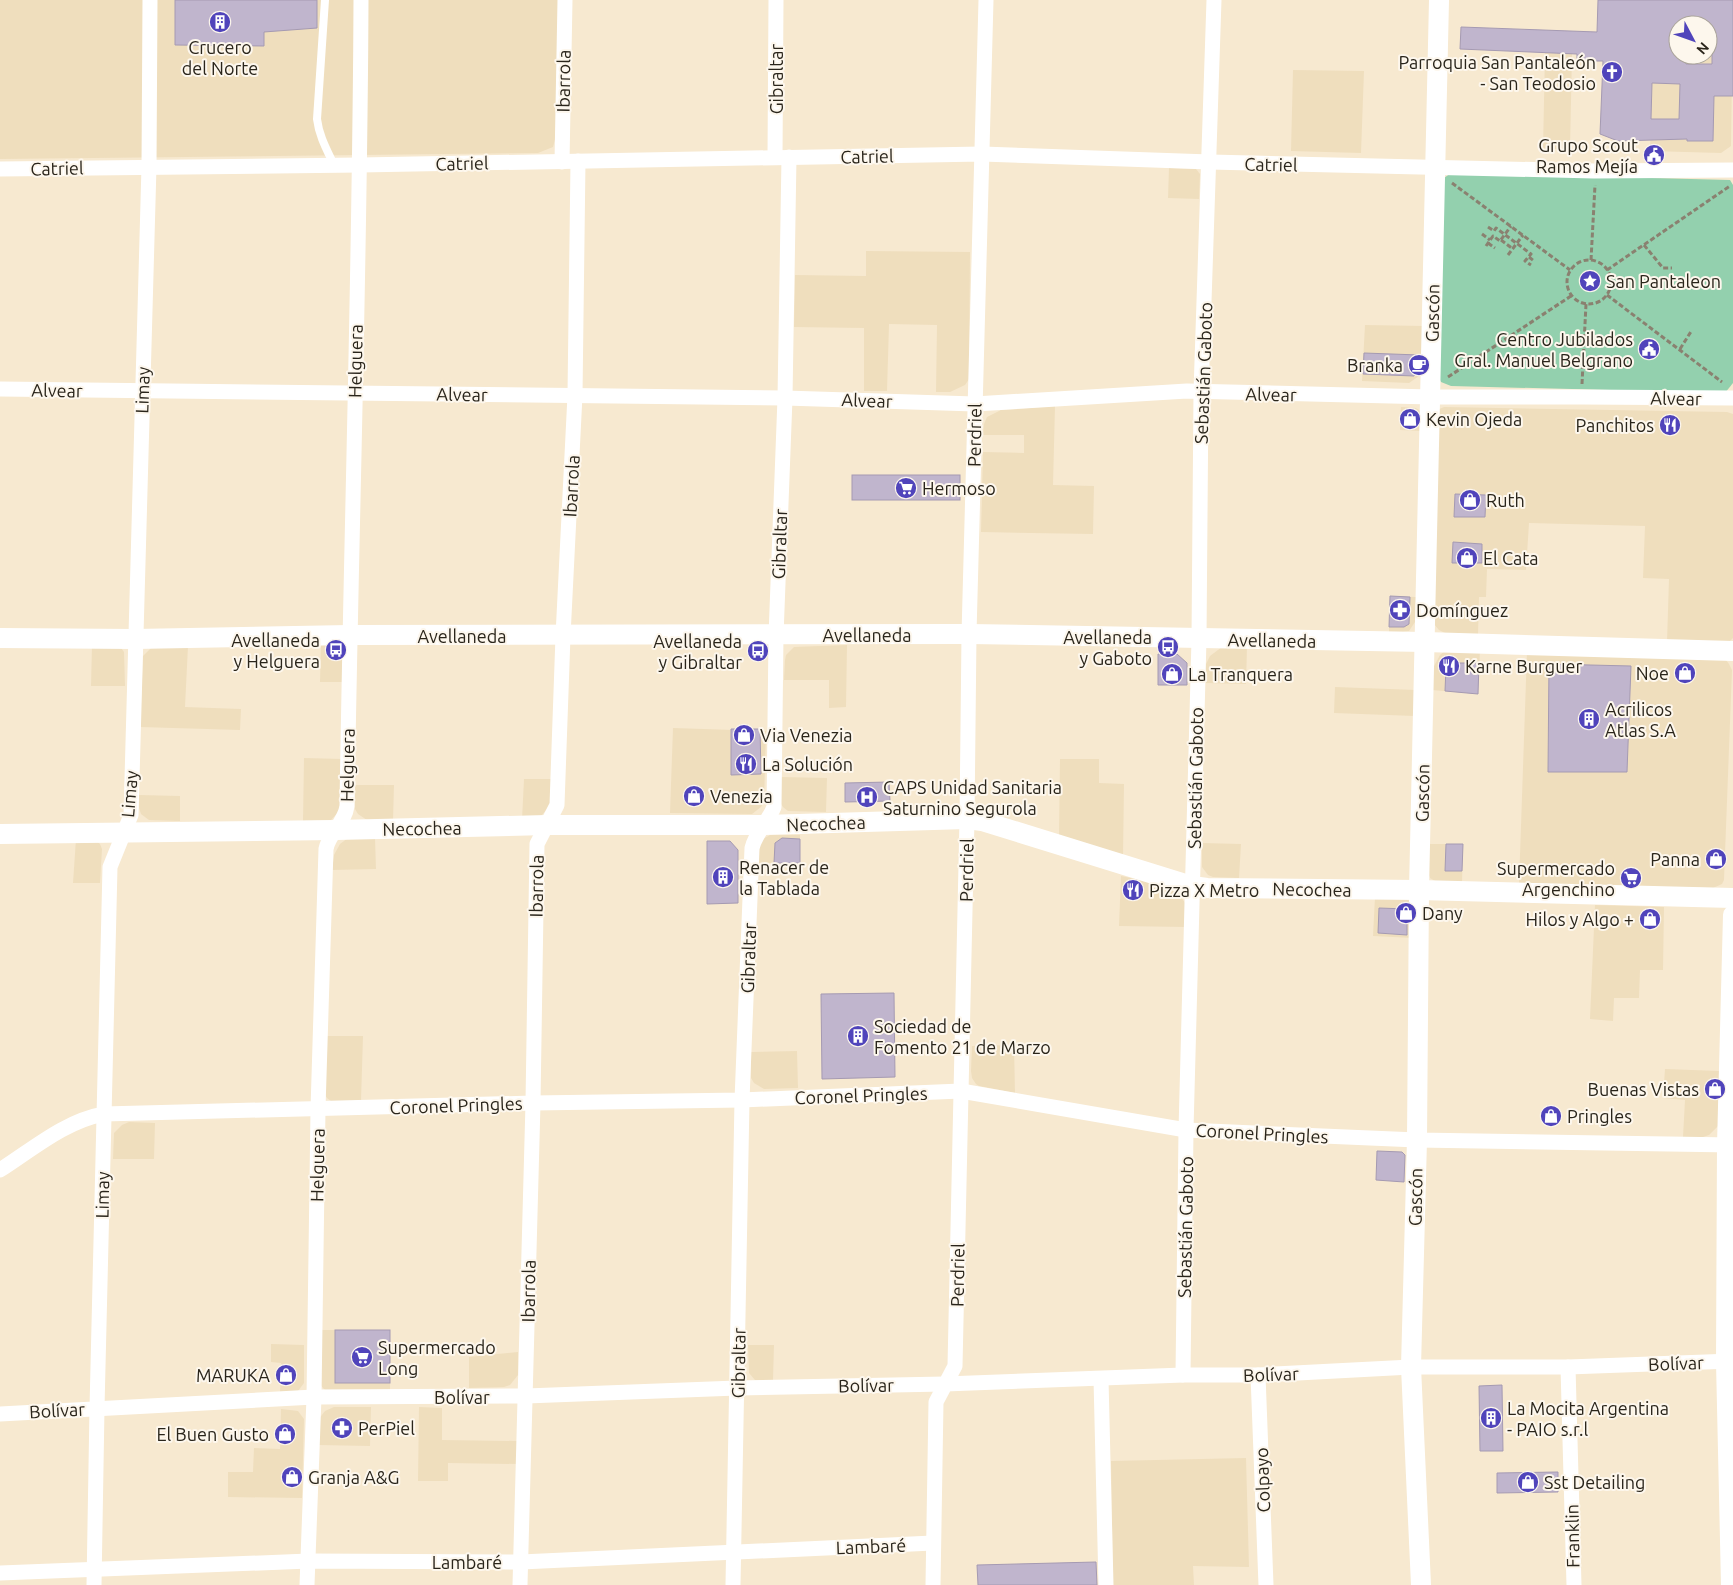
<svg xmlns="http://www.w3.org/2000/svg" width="1733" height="1585" viewBox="0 0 1733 1585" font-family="Ubuntu,sans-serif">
  <rect width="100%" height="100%" fill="#f7e9d0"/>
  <g fill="#efdebd" fill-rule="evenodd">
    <polygon points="0,0 560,0 557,132 553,147 538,153 0,159"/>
    <path d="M1654,0h79l-2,146 -10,7 -71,-2zM1678,25h30v30h-30z"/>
    <polygon points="1545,53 1572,53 1570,149 1543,149"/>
    <polygon points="1293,70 1364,71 1361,153 1291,151"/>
    <polygon points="1169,168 1196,169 1200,174 1199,199 1168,198"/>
    <polygon points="866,251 970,252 969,379 965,385 950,392 936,392 937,325 889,324 887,391 864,391 864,328 794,327 795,275 866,276"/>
    <polygon points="1365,325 1425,326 1423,370 1419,376 1409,383 1362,381"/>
    <polygon points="1055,406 1053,485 1094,486 1093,534 981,532 983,452 1024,453 1024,435 983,435 984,424 987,417 1001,410"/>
    <polygon points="1401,407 1416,408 1419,410 1422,415 1421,431 1400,430"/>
    <polygon points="1444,407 1727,412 1733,414 1733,638 1729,642 1667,642 1669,579 1643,578 1645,526 1529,523 1526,570 1487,569 1486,597 1479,597 1478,635 1447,634 1439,630 1434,624 1437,410"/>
    <polygon points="1390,596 1416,597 1415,622 1409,631 1403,632 1389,632"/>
    <polygon points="321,643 327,643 339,650 342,653 344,658 343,682 320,682"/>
    <polygon points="92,645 121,648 124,652 125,686 91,686"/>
    <polygon points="847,645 846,707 829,708 829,680 784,680 785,660 786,655 794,647"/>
    <polygon points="188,646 185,707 241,709 240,730 140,727 143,656 152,647"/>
    <polygon points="1222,647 1247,647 1246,684 1205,683 1206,664 1210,656"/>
    <polygon points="1480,650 1478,694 1432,690 1433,668 1440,655 1445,651"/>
    <polygon points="1527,651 1726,660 1729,664 1732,670 1724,880 1722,884 1713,888 1519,884"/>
    <polygon points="1335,687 1416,690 1415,716 1334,713"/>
    <polygon points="673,728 766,731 764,802 761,807 752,814 670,813"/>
    <polygon points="304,758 342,759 341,809 331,820 303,821"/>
    <polygon points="1060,759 1099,759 1099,783 1124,784 1123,857 1059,838"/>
    <polygon points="781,777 827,778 826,812 788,811 783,807 780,802"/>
    <polygon points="524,779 553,779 551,802 548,808 540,817 522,820"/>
    <polygon points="355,785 394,785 393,821 370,822 358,814 355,809"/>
    <polygon points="139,795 180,796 180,821 149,820 141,814 139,808"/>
    <polygon points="770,835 800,835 800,863 757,863 761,840"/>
    <polygon points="348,838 375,838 376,869 332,870 334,855 340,844"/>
    <polygon points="76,839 96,841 100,844 102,849 100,883 73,883"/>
    <polygon points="1202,843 1241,844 1239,878 1213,877 1208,875 1202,867"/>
    <polygon points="1429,844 1463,844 1462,883 1435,881 1430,878 1428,872"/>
    <polygon points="1121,876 1169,886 1177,891 1185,903 1186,927 1119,926"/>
    <polygon points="1375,897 1407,898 1412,901 1413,938 1373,936"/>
    <polygon points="1595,905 1664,907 1663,970 1640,970 1639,998 1614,998 1613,1021 1590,1019"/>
    <polygon points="325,1036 363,1036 361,1101 331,1101 327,1098 324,1093"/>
    <polygon points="1014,1045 1015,1093 979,1086 976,1084 972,1078 971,1071 972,1046"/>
    <polygon points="797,1051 798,1088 764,1089 754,1083 751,1078 751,1052"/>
    <polygon points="1665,1069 1719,1071 1718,1126 1709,1135 1703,1137 1683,1137 1685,1100 1663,1098"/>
    <polygon points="129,1122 155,1123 154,1159 113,1159 114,1133 122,1125"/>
    <polygon points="320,1330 390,1330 390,1392 326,1391 323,1388 320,1384"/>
    <polygon points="271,1344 304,1345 304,1383 298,1391 280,1393 281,1363 271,1362"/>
    <polygon points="774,1345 773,1380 755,1380 749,1373 748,1345"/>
    <polygon points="518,1352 518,1375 510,1385 504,1387 469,1388 469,1357"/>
    <polygon points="334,1407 371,1407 370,1446 318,1445 318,1420 325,1411"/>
    <polygon points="419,1407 442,1408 442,1440 518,1441 517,1464 448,1463 448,1481 418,1481"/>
    <polygon points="281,1409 298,1411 304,1419 302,1498 228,1497 228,1472 253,1472 254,1448 280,1449"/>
    <polygon points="1246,1458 1249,1567 1193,1566 1194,1585 1113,1585 1111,1461"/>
  </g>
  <polygon fill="#93d0ae" points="1451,173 1730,180 1733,185 1733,383 1725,393 1451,386 1441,382 1438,376 1444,178"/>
  <g fill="#c0b5cd" stroke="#a59ab2" fill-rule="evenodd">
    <polygon points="175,0 317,0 317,28 264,32 264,46 175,45"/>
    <path d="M1598,0h135v96h-19l-1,45h-26v-2l-69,2 -18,-7 3,-73h-26v-7l-117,-5 1,-22 136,5zM1678,25h30v4h4v35h-26v-9h-8zM1652,83l28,1 -1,35h-28z"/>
    <polygon points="1364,353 1419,355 1419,371 1414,376 1363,374"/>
    <rect x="852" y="475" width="108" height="25"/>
    <polygon points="1455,494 1486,495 1485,517 1454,517"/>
    <polygon points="1453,542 1482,544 1482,563 1452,563"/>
    <polygon points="1390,596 1410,597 1409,624 1404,627 1389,627"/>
    <polygon points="1158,654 1177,654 1187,663 1187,685 1158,685"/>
    <polygon points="1449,663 1479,663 1478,694 1445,691 1446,667"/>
    <polygon points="1549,664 1631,666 1627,772 1548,772"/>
    <polygon points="731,729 760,729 761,774 731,775"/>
    <polygon points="889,782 890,801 845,802 845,783"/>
    <polygon points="782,838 800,839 800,863 774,863 775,843"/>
    <polygon points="707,841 730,841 738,850 738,903 707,904"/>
    <polygon points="1446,844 1463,844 1462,871 1445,871"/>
    <polygon points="1379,908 1407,909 1407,935 1378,933"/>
    <polygon points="894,993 895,1077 822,1079 821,994"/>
    <polygon points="1377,1151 1402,1152 1405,1155 1404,1182 1376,1180"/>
    <rect x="335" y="1330" width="55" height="53"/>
    <polygon points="1502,1385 1503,1451 1480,1451 1479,1386"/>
    <polygon points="1558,1472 1558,1492 1497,1493 1497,1473"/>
    <polygon points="1096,1562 1097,1585 978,1585 977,1565"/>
  </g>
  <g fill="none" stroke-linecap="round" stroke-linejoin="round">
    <g stroke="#8a8170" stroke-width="3" stroke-dasharray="5 2.5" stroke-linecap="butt">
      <polyline points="1452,183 1570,270"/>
      <polyline points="1488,227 1494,231 1496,228 1531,254 1525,261 1531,265"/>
      <polyline points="1482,234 1490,240"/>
      <polyline points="1501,240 1513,249"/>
      <polyline points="1488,243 1495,248"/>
      <polyline points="1644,245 1663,268 1672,268"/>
      <polyline points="1486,246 1493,236 1500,241 1511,226"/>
      <polyline points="1508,255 1523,235"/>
      <polyline points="1529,257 1534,261"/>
      <circle cx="1589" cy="282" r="22"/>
      <polyline points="1591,260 1595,185"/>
      <polyline points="1607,270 1730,186"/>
      <polyline points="1607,295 1722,382"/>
      <polyline points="1680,349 1692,330"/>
      <polyline points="1448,377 1571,296"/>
      <polyline points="1582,384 1586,304"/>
    </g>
    <path stroke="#fff" stroke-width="8" d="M325,0l-8,119c2,17 10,31 17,46"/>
    <g stroke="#fff" stroke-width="15">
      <polyline points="775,157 776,0"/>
      <polyline points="562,162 565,0"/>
      <polyline points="0,169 360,165 982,154 1210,162 1594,171 1733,170"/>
      <polyline points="0,389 785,398 975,404 1187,391 1431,397 1582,397 1733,398"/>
      <path d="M0,1170c33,-21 65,-49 104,-56l429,-11 209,-3 219,-9 225,39 231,10 316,5"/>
      <polyline points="1568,1367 1574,1585"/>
      <polyline points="1183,1375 1186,1130 1199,639 1201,392 1214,0"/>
      <polyline points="1258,1375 1266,1585"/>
      <polyline points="1101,1379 1106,1585"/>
      <polyline points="0,1414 314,1397 526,1396 737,1388 945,1384 1183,1375 1258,1375 1411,1367 1568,1367 1733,1361"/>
      <polyline points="0,1573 309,1561 521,1562 933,1543"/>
      <polyline points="94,1585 97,1408 110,867 131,815 149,166 150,0"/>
      <path d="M307,1585l7,-188 4,-288 8,-260c3,-16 19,-26 21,-43 4,-269 13,-537 14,-806"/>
      <polyline points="520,1585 533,1103 537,844 557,805 563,636 575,395 578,161"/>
      <path d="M733,1585l9,-485 10,-252c4,-16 16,-26 22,-41l2,-171 9,-238 4,-241"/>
      <polyline points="933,1585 936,1402 955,1366 967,819 969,634 986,0"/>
    </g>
    <g stroke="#fff" stroke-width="20">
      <polyline points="0,638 135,639 349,635 969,634 1425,642 1733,651"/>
      <polyline points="0,834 336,830 547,825 764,825 967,819 982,821 1192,886 1207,888 1419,890 1733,898"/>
      <polyline points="1421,1585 1411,1367 1417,1140 1419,890 1439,0"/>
      <polyline points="1731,1585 1726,1362 1727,1145 1733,915"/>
    </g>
  </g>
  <defs>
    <g id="building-disc" transform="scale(1.125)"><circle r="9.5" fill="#5044bb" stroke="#fdf7ed"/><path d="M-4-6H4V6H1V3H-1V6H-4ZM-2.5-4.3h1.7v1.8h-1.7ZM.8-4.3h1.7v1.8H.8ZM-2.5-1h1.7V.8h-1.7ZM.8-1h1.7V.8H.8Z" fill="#fff"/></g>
    <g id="church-disc" transform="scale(1.125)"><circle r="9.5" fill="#5044bb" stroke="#fdf7ed"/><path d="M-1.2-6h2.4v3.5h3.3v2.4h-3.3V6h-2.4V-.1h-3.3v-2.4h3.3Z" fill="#fff"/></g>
    <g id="civic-disc" transform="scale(1.125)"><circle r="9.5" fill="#5044bb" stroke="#fdf7ed"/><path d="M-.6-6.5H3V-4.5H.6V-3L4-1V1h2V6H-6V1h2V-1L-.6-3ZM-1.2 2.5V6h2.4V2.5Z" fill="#fff"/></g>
    <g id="sight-disc" transform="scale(1.125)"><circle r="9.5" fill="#5044bb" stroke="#fdf7ed"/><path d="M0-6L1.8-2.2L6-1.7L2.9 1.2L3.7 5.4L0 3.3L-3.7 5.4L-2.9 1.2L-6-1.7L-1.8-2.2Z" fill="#fff"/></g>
    <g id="cafe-disc" transform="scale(1.125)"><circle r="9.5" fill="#5044bb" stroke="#fdf7ed"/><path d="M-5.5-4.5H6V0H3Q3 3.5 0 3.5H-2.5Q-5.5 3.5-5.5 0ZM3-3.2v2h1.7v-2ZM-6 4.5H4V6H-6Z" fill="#fff"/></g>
    <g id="shop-disc" transform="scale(1.125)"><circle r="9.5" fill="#5044bb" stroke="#fdf7ed"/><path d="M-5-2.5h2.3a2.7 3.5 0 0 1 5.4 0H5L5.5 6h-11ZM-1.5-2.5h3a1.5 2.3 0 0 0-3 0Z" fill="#fff"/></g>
    <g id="restaurant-disc" transform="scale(1.125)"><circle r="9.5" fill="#5044bb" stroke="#fdf7ed"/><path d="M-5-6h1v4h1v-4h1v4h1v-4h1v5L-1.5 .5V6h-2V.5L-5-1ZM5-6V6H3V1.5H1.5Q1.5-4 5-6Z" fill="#fff"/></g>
    <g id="supermarket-disc" transform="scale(1.125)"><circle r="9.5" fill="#5044bb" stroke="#fdf7ed"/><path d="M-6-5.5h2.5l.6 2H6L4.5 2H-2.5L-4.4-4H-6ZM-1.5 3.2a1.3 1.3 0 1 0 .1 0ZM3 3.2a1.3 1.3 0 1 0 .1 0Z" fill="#fff"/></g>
    <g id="pharmacy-disc" transform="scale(1.125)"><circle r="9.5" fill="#5044bb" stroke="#fdf7ed"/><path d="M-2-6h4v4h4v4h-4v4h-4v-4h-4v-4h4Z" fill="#fff"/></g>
    <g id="bus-disc" transform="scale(1.125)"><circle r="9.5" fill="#5044bb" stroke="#fdf7ed"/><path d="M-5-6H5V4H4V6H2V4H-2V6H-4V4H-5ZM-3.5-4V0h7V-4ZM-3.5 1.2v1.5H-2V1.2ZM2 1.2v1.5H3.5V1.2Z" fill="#fff"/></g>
    <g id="hospital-disc" transform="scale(1.125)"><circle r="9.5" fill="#5044bb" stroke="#fdf7ed"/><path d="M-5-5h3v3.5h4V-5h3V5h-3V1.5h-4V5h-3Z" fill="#fff"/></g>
  </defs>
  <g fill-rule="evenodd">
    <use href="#building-disc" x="220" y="22"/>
    <use href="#church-disc" x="1612" y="72"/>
    <use href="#civic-disc" x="1654" y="155"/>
    <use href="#sight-disc" x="1590" y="281"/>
    <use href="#civic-disc" x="1649" y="349"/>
    <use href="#cafe-disc" x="1419" y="365"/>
    <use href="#shop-disc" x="1410" y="419"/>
    <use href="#restaurant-disc" x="1670" y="425"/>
    <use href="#supermarket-disc" x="906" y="488"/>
    <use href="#shop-disc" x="1470" y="500"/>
    <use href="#shop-disc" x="1467" y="558"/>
    <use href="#pharmacy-disc" x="1400" y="610"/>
    <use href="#bus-disc" x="1168" y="647"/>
    <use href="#bus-disc" x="336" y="650"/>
    <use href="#bus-disc" x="758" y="651"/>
    <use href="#restaurant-disc" x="1449" y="666"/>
    <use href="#shop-disc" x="1685" y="673"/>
    <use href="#shop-disc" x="1172" y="674"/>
    <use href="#building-disc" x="1589" y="719"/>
    <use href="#shop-disc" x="744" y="735"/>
    <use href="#restaurant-disc" x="746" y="764"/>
    <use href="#shop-disc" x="694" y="796"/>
    <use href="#hospital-disc" x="867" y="797"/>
    <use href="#shop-disc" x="1716" y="859"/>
    <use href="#building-disc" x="723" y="877"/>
    <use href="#supermarket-disc" x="1631" y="878"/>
    <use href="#restaurant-disc" x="1133" y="890"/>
    <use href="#shop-disc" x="1406" y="913"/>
    <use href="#shop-disc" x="1650" y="919"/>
    <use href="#building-disc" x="858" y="1036"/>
    <use href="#shop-disc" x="1715" y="1089"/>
    <use href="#shop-disc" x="1551" y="1116"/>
    <use href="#supermarket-disc" x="362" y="1357"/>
    <use href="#shop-disc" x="286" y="1375"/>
    <use href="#building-disc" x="1491" y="1418"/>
    <use href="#pharmacy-disc" x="342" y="1428"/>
    <use href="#shop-disc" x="285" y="1434"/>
    <use href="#shop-disc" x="292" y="1477"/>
    <use href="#shop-disc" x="1528" y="1482"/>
  </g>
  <g text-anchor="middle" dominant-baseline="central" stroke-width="4" stroke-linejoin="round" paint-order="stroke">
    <g font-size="18" fill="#2a251b" stroke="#fdf7ed" text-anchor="start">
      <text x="220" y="47" text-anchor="middle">Crucero<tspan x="220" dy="21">del Norte</tspan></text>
      <text x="1596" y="62" text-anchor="end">Parroquia San Pantaleón<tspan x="1596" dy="21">- San Teodosio</tspan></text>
      <text x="1638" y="145" text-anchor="end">Grupo Scout<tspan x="1638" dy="21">Ramos Mejía</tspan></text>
      <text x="1606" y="281">San Pantaleon</text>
      <text x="1633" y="339" text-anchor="end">Centro Jubilados<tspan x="1633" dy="21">Gral. Manuel Belgrano</tspan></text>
      <text x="1403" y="365" text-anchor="end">Branka</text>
      <text x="1426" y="419">Kevin Ojeda</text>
      <text x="1654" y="425" text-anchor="end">Panchitos</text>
      <text x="922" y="488">Hermoso</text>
      <text x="1486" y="500">Ruth</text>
      <text x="1483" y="558">El Cata</text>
      <text x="1416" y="610">Domínguez</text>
      <text x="1152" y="637" text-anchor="end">Avellaneda<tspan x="1152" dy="21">y Gaboto</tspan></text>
      <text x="320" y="640" text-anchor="end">Avellaneda<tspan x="320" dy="21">y Helguera</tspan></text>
      <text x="742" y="641" text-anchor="end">Avellaneda<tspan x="742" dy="21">y Gibraltar</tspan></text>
      <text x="1465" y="666">Karne Burguer</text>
      <text x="1669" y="673" text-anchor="end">Noe</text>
      <text x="1188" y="674">La Tranquera</text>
      <text x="1605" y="709">Acrilicos<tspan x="1605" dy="21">Atlas S.A</tspan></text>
      <text x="760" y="735">Via Venezia</text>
      <text x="762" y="764">La Solución</text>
      <text x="883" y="787">CAPS Unidad Sanitaria<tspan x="883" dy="21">Saturnino Segurola</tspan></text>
      <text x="710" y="796">Venezia</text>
      <text x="1700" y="859" text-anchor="end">Panna</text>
      <text x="739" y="867">Renacer de<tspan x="739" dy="21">la Tablada</tspan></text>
      <text x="1615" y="868" text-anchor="end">Supermercado<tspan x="1615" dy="21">Argenchino</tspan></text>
      <text x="1149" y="890">Pizza X Metro</text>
      <text x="1422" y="913">Dany</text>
      <text x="1634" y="919" text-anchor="end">Hilos y Algo +</text>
      <text x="874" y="1026">Sociedad de<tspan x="874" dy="21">Fomento 21 de Marzo</tspan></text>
      <text x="1699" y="1089" text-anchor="end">Buenas Vistas</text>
      <text x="1567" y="1116">Pringles</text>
      <text x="378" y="1347">Supermercado<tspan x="378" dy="21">Long</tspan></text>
      <text x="270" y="1375" text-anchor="end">MARUKA</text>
      <text x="1507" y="1408">La Mocita Argentina<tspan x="1507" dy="21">- PAIO s.r.l</tspan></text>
      <text x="358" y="1428">PerPiel</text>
      <text x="269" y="1434" text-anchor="end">El Buen Gusto</text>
      <text x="308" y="1477">Granja A&amp;G</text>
      <text x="1544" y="1482">Sst Detailing</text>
    </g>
    <g font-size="18" fill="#2a251b" stroke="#fdf7ed">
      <text transform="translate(776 79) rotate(-90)">Gibraltar</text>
      <text transform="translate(563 81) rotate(-89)">Ibarrola</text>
      <text transform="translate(867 156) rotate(-1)">Catriel</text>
      <text transform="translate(462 163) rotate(-1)">Catriel</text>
      <text transform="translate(1271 164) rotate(1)">Catriel</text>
      <text transform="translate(57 168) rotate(-1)">Catriel</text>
      <text transform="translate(1432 313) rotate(-89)">Gascón</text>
      <text transform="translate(355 361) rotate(-89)">Helguera</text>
      <text transform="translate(1203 373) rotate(-88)">Sebastián Gaboto</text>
      <text transform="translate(57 390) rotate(1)">Alvear</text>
      <text transform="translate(142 390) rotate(-88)">Limay</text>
      <text transform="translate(462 394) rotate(1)">Alvear</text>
      <text transform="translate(1271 394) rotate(1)">Alvear</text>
      <text transform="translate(1676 398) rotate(1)">Alvear</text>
      <text transform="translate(867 400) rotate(2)">Alvear</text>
      <text transform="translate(974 435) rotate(-89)">Perdriel</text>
      <text transform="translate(571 486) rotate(-87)">Ibarrola</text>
      <text transform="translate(779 544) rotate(-88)">Gibraltar</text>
      <text x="867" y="635">Avellaneda</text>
      <text x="462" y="636">Avellaneda</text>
      <text transform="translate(1272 640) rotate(1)">Avellaneda</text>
      <text transform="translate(347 765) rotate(-89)">Helguera</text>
      <text transform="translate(1195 778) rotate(-89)">Sebastián Gaboto</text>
      <text transform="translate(1422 793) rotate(-89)">Gascón</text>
      <text transform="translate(129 794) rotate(-85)">Limay</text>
      <text transform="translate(826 823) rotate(-2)">Necochea</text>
      <text transform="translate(422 828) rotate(-1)">Necochea</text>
      <text transform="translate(966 870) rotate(-89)">Perdriel</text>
      <text transform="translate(536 886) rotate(-89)">Ibarrola</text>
      <text transform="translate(1312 889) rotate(1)">Necochea</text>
      <text transform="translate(748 958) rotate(-88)">Gibraltar</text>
      <text transform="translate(861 1095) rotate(-2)">Coronel Pringles</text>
      <text transform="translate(456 1105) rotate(-2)">Coronel Pringles</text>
      <text transform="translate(1262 1133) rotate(3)">Coronel Pringles</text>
      <text transform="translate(317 1165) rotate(-89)">Helguera</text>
      <text transform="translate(102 1195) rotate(-89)">Limay</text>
      <text transform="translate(1415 1197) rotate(-89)">Gascón</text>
      <text transform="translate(1185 1227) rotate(-89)">Sebastián Gaboto</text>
      <text transform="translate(957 1275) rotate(-89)">Perdriel</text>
      <text transform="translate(528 1291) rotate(-89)">Ibarrola</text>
      <text transform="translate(738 1363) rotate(-89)">Gibraltar</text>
      <text transform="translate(1676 1363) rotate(-2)">Bolívar</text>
      <text transform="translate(1271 1374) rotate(-2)">Bolívar</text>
      <text transform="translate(866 1385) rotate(-1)">Bolívar</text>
      <text x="462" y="1397">Bolívar</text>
      <text transform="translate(57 1410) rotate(-3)">Bolívar</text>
      <text transform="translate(1262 1480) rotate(-92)">Colpayo</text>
      <text transform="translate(1572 1536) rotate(-91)">Franklin</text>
      <text transform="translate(871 1546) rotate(-2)">Lambaré</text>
      <text x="467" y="1562">Lambaré</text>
    </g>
  </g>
  <g transform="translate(1693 40) rotate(131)"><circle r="24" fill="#fdf7ed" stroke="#a9a399"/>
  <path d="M0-4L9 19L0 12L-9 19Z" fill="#5044bb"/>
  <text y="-8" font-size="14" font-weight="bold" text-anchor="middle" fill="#2a251b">N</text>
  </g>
</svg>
